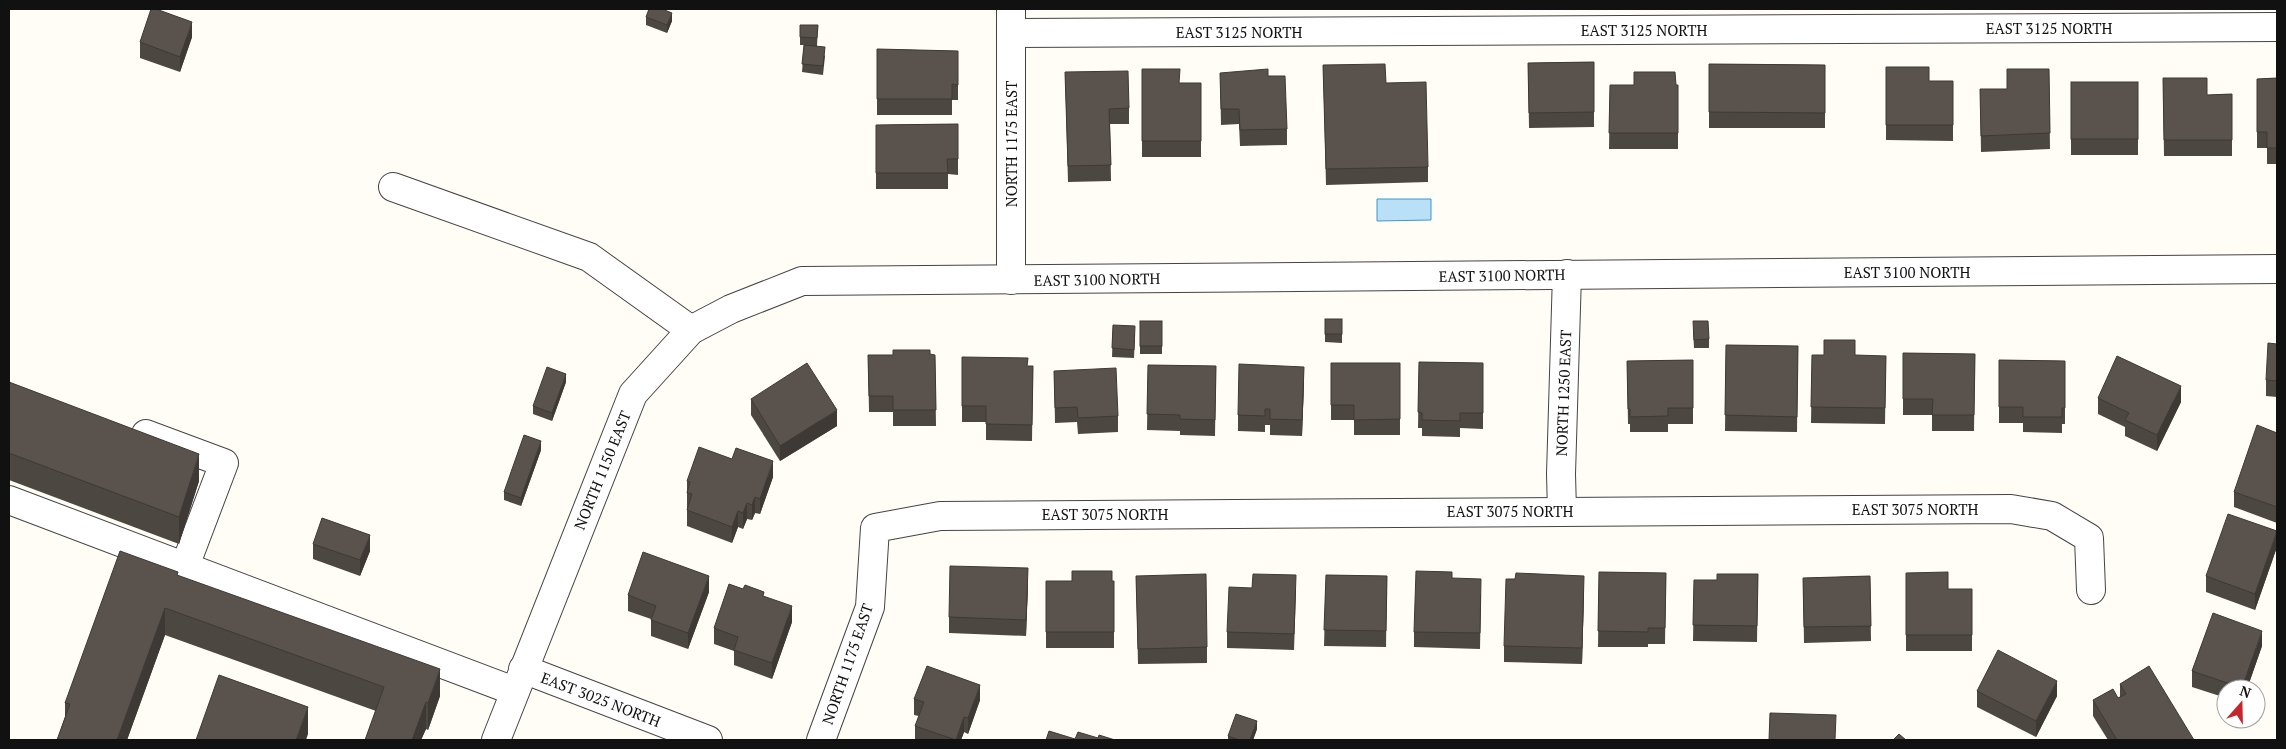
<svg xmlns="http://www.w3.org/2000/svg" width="2286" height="749" viewBox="0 0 2286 749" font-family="'PT Serif',serif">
  <rect width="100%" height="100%" fill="#fffdf5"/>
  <polygon fill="#b9e0f7" stroke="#3f96cf" points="1377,199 1431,199 1431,220 1377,221"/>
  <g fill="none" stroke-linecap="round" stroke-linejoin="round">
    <g stroke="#444" stroke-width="30">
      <g id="minor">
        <polyline points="1011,9 1011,280"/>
        <polyline points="1011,33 2277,27"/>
        <polyline points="393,187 589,257 691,330"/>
        <polyline points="146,434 224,463 185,566"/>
        <polyline points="9,500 514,691"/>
        <polyline points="1562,511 1561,474 1567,274"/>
        <polyline points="523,669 708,740"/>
        <polyline points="496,740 633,394 691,330 731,309 802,281 2277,269"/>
        <polyline points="821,740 870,607 875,528 940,516 2011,509 2052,516 2089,538 2091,590"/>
      </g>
    </g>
    <use href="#minor" stroke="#fff" stroke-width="28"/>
  </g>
  <g fill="#4d4742">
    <polygon points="646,17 672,21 667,33 646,25"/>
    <polygon points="800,25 818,25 817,46 825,56 823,75 802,72 804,45 800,45"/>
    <polygon points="192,37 180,72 140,58 140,42"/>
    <polygon points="877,49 958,51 958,100 952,100 952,115 877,115"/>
    <polygon points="1594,62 1594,127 1529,128 1528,63"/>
    <polygon points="1709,64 1825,65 1825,128 1709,128"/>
    <polygon points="1323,65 1386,83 1428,167 1428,182 1326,185"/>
    <polygon points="1886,67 1929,81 1953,81 1953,141 1886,140"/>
    <polygon points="1142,69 1180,83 1201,83 1201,157 1142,157"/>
    <polygon points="2049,69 2050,149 1981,152 1980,89 2007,89"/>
    <polygon points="1065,72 1129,108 1129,124 1110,124 1111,181 1068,182"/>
    <polygon points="1220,73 1268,76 1287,129 1287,145 1240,146 1239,124 1221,125"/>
    <polygon points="2163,78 2207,95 2232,94 2232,156 2164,156"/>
    <polygon points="2277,78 2277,164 2267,164 2267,148 2257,148 2257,79"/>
    <rect x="2071" y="82" width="67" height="73"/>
    <polygon points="1610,85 1678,85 1678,149 1609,149"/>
    <polygon points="958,124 958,175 948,174 948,189 876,189 876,125"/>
    <polygon points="1325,319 1342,319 1342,343 1325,342"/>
    <rect x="1140" y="321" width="22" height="33"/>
    <polygon points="1113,325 1135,334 1134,358 1112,357"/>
    <polygon points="1693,329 1709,339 1709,348 1694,348"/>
    <polygon points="2277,344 2277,397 2266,396 2266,380"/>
    <polygon points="1726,345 1798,346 1797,432 1725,431"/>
    <polygon points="1903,353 1975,354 1974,431 1932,431 1932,415 1903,415"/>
    <polygon points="868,355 935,355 936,426 893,426 893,412 869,412"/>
    <polygon points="1812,355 1886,356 1885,424 1811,423"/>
    <polygon points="962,357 1028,366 1033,366 1032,441 986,440 986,422 962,422"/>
    <polygon points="1693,360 1693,424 1668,424 1668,432 1630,432 1630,424 1628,424 1627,361"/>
    <polygon points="1999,360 2065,361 2065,424 2062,424 2062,433 2023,432 2023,423 1999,423"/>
    <polygon points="1419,362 1483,363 1483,429 1460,428 1460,437 1422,436 1422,428 1418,428"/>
    <polygon points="1331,363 1400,363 1400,435 1354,435 1354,420 1331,420"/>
    <polygon points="1148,365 1216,366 1215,436 1180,435 1180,431 1147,430"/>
    <polygon points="1054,371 1118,416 1118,432 1078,434 1077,422 1055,423"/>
    <polygon points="9,382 199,481 179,544 9,480"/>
    <polygon points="566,382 552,421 533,414 533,406"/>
    <polygon points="1304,382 1302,436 1270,435 1270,425 1265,425 1265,432 1238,431 1238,415"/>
    <polygon points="2098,398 2181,402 2157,451 2125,436 2125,427 2098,414"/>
    <polygon points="751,399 837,426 780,461 751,415"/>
    <polygon points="2277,433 2277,523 2234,507 2234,492"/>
    <polygon points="541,450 521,506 504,500 504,492"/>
    <polygon points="773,477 760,514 755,513 752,520 747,519 743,529 738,527 732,543 687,526 687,481"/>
    <polygon points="313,544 370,551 360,576 313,559"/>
    <polygon points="2277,547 2255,610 2206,592 2206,576"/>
    <polygon points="1599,572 1666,573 1665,644 1648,644 1648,647 1598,647"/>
    <polygon points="1906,573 1948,589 1972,589 1972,651 1906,651"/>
    <polygon points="1758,574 1757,642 1693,641 1694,580 1717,580"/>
    <polygon points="1326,575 1387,576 1386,647 1324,646"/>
    <polygon points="178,576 440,696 428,730 426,729 421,740 365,740 376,711 165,635 127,740 57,740 65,717 65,703"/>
    <polygon points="1136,576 1207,647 1207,663 1138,664"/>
    <polygon points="1870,576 1871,641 1804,643 1803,578"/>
    <polygon points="1452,578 1481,595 1480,649 1414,647 1414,632"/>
    <rect x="1046" y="581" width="68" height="67"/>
    <polygon points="1028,584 1026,636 949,633 949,617"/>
    <polygon points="1252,588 1296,591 1294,650 1227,648 1227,632"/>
    <polygon points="709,592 688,649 651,636 651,619 628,611 628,595"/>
    <polygon points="1584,592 1582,664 1504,662 1504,646"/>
    <polygon points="764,597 792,622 772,679 734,665 734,651 714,644 714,628"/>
    <polygon points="2262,646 2247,689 2226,689 2226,698 2192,687 2192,671"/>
    <polygon points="2120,684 2194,740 2108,740 2093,716 2093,700 2118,698 2120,697"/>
    <polygon points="1977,691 2057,696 2036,737 1977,707"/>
    <polygon points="914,699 980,700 968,734 964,732 961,740 915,740 915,726 919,716 914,715"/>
    <polygon points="1257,729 1253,740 1228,740 1228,736"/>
  </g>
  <g fill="#3f3936">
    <polygon points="672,13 672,21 667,33 667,25"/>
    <polygon points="192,22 192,37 180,72 180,57"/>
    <polygon points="1304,367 1304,382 1302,436 1302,420"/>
    <polygon points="566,374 566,382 552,421 552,413"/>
    <polygon points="2181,386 2181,402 2157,451 2157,435"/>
    <polygon points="837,410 837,426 780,461 780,446"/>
    <polygon points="541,441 541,450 521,506 521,498"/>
    <polygon points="199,454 199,481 179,544 179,517"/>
    <polygon points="773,461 773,477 760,514 760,499"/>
    <polygon points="755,497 755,513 752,520 752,505"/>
    <polygon points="747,503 747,519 743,529 743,513"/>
    <polygon points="738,511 738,527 732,543 732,527"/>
    <polygon points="2277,531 2277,547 2255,610 2255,594"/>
    <polygon points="370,535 370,551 360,576 360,560"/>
    <polygon points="1028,568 1028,584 1026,636 1026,620"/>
    <polygon points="709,576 709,592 688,649 688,633"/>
    <polygon points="1584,576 1584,592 1582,664 1582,648"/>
    <polygon points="792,606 792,622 772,679 772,663"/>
    <polygon points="165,608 165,635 127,740 117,740"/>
    <polygon points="2262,631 2262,646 2247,689 2242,689"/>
    <polygon points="440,669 440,696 428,730 428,703"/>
    <polygon points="2057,681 2057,696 2036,737 2036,721"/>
    <polygon points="980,685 980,700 968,734 968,718"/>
    <polygon points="426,702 426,729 421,740 412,740"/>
    <polygon points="308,707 308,734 306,740 296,740"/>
    <polygon points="964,717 964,732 961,740 956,740"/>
    <polygon points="1257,721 1257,729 1253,740 1250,740"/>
  </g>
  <g fill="#5a524d" stroke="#3f3936">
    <polygon points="151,9 156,9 192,22 180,57 140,42"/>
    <polygon points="649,9 662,9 672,13 667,25 646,17"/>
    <polygon points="800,25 818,25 817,38 800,37"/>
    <polygon points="804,45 825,47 823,66 802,64"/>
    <polygon points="877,49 958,51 958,85 952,84 952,99 877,99"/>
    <polygon points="1594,62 1594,112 1529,113 1528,63"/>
    <polygon points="1385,64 1386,83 1426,82 1428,167 1326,169 1323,65"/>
    <polygon points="1709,64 1825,65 1825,113 1709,112"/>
    <polygon points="1886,67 1929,67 1929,81 1953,81 1953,125 1886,125"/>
    <polygon points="1142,69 1180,69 1179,83 1201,83 1201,141 1142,141"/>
    <polygon points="1268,69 1268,76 1285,76 1287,129 1240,130 1239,109 1221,109 1220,73"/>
    <polygon points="2007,69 2049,69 2050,133 1981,136 1980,89 2007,89"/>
    <polygon points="1128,71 1129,108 1109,109 1111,165 1068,166 1065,72"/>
    <polygon points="1634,72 1675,72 1676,85 1678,85 1678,133 1609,133 1610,85 1634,85"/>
    <polygon points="2163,78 2207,78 2207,95 2232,94 2232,140 2164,140"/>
    <polygon points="2277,78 2277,148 2267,148 2267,132 2257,132 2257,79"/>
    <rect x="2071" y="82" width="67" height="57"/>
    <polygon points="958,124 958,159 947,159 948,173 876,173 876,125"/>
    <rect x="1325" y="319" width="17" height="15"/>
    <rect x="1140" y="321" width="22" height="25"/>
    <polygon points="1693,321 1708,321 1709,339 1694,340"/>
    <polygon points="1113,325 1135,326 1134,350 1112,348"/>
    <polygon points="1824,340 1855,340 1855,355 1886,356 1885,408 1811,407 1812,355 1824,355"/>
    <polygon points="2268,343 2277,344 2277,381 2266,380"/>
    <polygon points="1726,345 1798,346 1797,417 1725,415"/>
    <polygon points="893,350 930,350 930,354 935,355 936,410 893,410 893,396 869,396 868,355 893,355"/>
    <polygon points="1903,353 1975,354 1974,415 1932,415 1933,399 1903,399"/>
    <polygon points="2117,356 2181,386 2157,435 2125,420 2129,413 2098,398"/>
    <polygon points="962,357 1028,358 1027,366 1033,366 1032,425 986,424 986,406 962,406"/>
    <polygon points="1693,360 1693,408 1668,408 1668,416 1630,417 1630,409 1628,409 1627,361"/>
    <polygon points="1999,360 2065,361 2065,408 2062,408 2062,417 2023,417 2023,407 1999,407"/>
    <polygon points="1419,362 1483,363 1483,413 1460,413 1460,421 1422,420 1422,413 1418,412"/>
    <polygon points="807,363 837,410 780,446 751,399"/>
    <polygon points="1331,363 1400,363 1400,419 1354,420 1354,405 1331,405"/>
    <polygon points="1239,364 1304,367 1302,420 1270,419 1270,409 1265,409 1265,416 1238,415"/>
    <polygon points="1148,365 1216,366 1215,420 1180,419 1180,415 1147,414"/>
    <polygon points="547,367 566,374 552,413 533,406"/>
    <polygon points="1116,368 1118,416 1078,418 1077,407 1055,408 1054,371"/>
    <polygon points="9,382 199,454 179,517 9,453"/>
    <polygon points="2257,425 2277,433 2277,507 2234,492"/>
    <polygon points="524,435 541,441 521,498 504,492"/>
    <polygon points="699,447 732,459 736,448 773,461 760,499 755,497 752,505 747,503 743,513 738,511 732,527 687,510 692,494 687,493 690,482 687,481"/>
    <polygon points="2228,514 2277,531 2255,594 2206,576"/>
    <polygon points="322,518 370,535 360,560 313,544"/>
    <polygon points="120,551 178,572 177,575 440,669 428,703 426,702 412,740 365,740 384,687 165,608 117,740 57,740 70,704 65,703"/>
    <polygon points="643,552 709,576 688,633 651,620 656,606 628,595"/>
    <polygon points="950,566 1028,568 1026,620 949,617"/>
    <polygon points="1072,571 1112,571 1112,581 1114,581 1114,632 1046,632 1046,581 1072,581"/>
    <polygon points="1416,571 1452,572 1452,578 1481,579 1480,633 1414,632"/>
    <polygon points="1599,572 1666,573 1665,628 1648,628 1648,632 1598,631"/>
    <polygon points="1948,572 1948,589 1972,589 1972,635 1906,635 1906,573"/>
    <polygon points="1516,573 1584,576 1582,648 1504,646 1506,579 1515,579"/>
    <polygon points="1206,574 1207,647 1138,649 1136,576"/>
    <polygon points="1253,574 1296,575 1294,634 1227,632 1229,587 1252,588"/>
    <polygon points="1717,574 1758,574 1757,626 1693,625 1694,580 1717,580"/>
    <polygon points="1326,575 1387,576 1386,631 1324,630"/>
    <polygon points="1870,576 1871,626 1804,627 1803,578"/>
    <polygon points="729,584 743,589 745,585 764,592 763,596 792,606 772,663 734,650 738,637 714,628"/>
    <polygon points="2213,613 2262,631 2242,688 2192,671"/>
    <polygon points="1998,650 2057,681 2036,721 1977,691"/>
    <polygon points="927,666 980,685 968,718 964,717 956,740 915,726 924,702 914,699"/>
    <polygon points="2149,666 2194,740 2117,740 2093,700 2113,689 2118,698 2126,694 2120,684"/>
    <polygon points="219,675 308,707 296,740 196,740"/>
    <polygon points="1770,713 1836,715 1835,740 1769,740"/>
    <polygon points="1236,714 1257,721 1250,740 1239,740 1228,736"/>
    <polygon points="1049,731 1075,739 1078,732 1098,738 1099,735 1115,740 1046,740"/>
    <polygon points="1899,734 1906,740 1893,740"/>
  </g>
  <g text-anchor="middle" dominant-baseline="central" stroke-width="5" stroke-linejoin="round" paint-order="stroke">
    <g font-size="15" fill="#111" stroke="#fff">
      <text x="2049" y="28">EAST 3125 NORTH</text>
      <text x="1644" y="30">EAST 3125 NORTH</text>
      <text x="1239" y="32">EAST 3125 NORTH</text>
      <text transform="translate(1011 144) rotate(-90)">NORTH 1175 EAST</text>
      <text x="1907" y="272">EAST 3100 NORTH</text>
      <text transform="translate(1502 275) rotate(-1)">EAST 3100 NORTH</text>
      <text transform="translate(1097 279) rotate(-1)">EAST 3100 NORTH</text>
      <text transform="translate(1563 393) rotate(-88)">NORTH 1250 EAST</text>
      <text transform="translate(602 470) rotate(-68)">NORTH 1150 EAST</text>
      <text x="1915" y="509">EAST 3075 NORTH</text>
      <text x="1510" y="511">EAST 3075 NORTH</text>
      <text x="1105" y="514">EAST 3075 NORTH</text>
      <text transform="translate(847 664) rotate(-71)">NORTH 1175 EAST</text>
      <text transform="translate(601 699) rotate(21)">EAST 3025 NORTH</text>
    </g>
  </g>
  <rect width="2286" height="749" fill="none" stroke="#111111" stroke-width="20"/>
  <g transform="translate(2241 704) rotate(20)"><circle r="24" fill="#ffffff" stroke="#a0a0a0"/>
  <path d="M0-4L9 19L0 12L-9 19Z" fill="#c4262e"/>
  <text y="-8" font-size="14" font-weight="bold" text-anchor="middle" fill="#111111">N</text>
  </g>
</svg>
